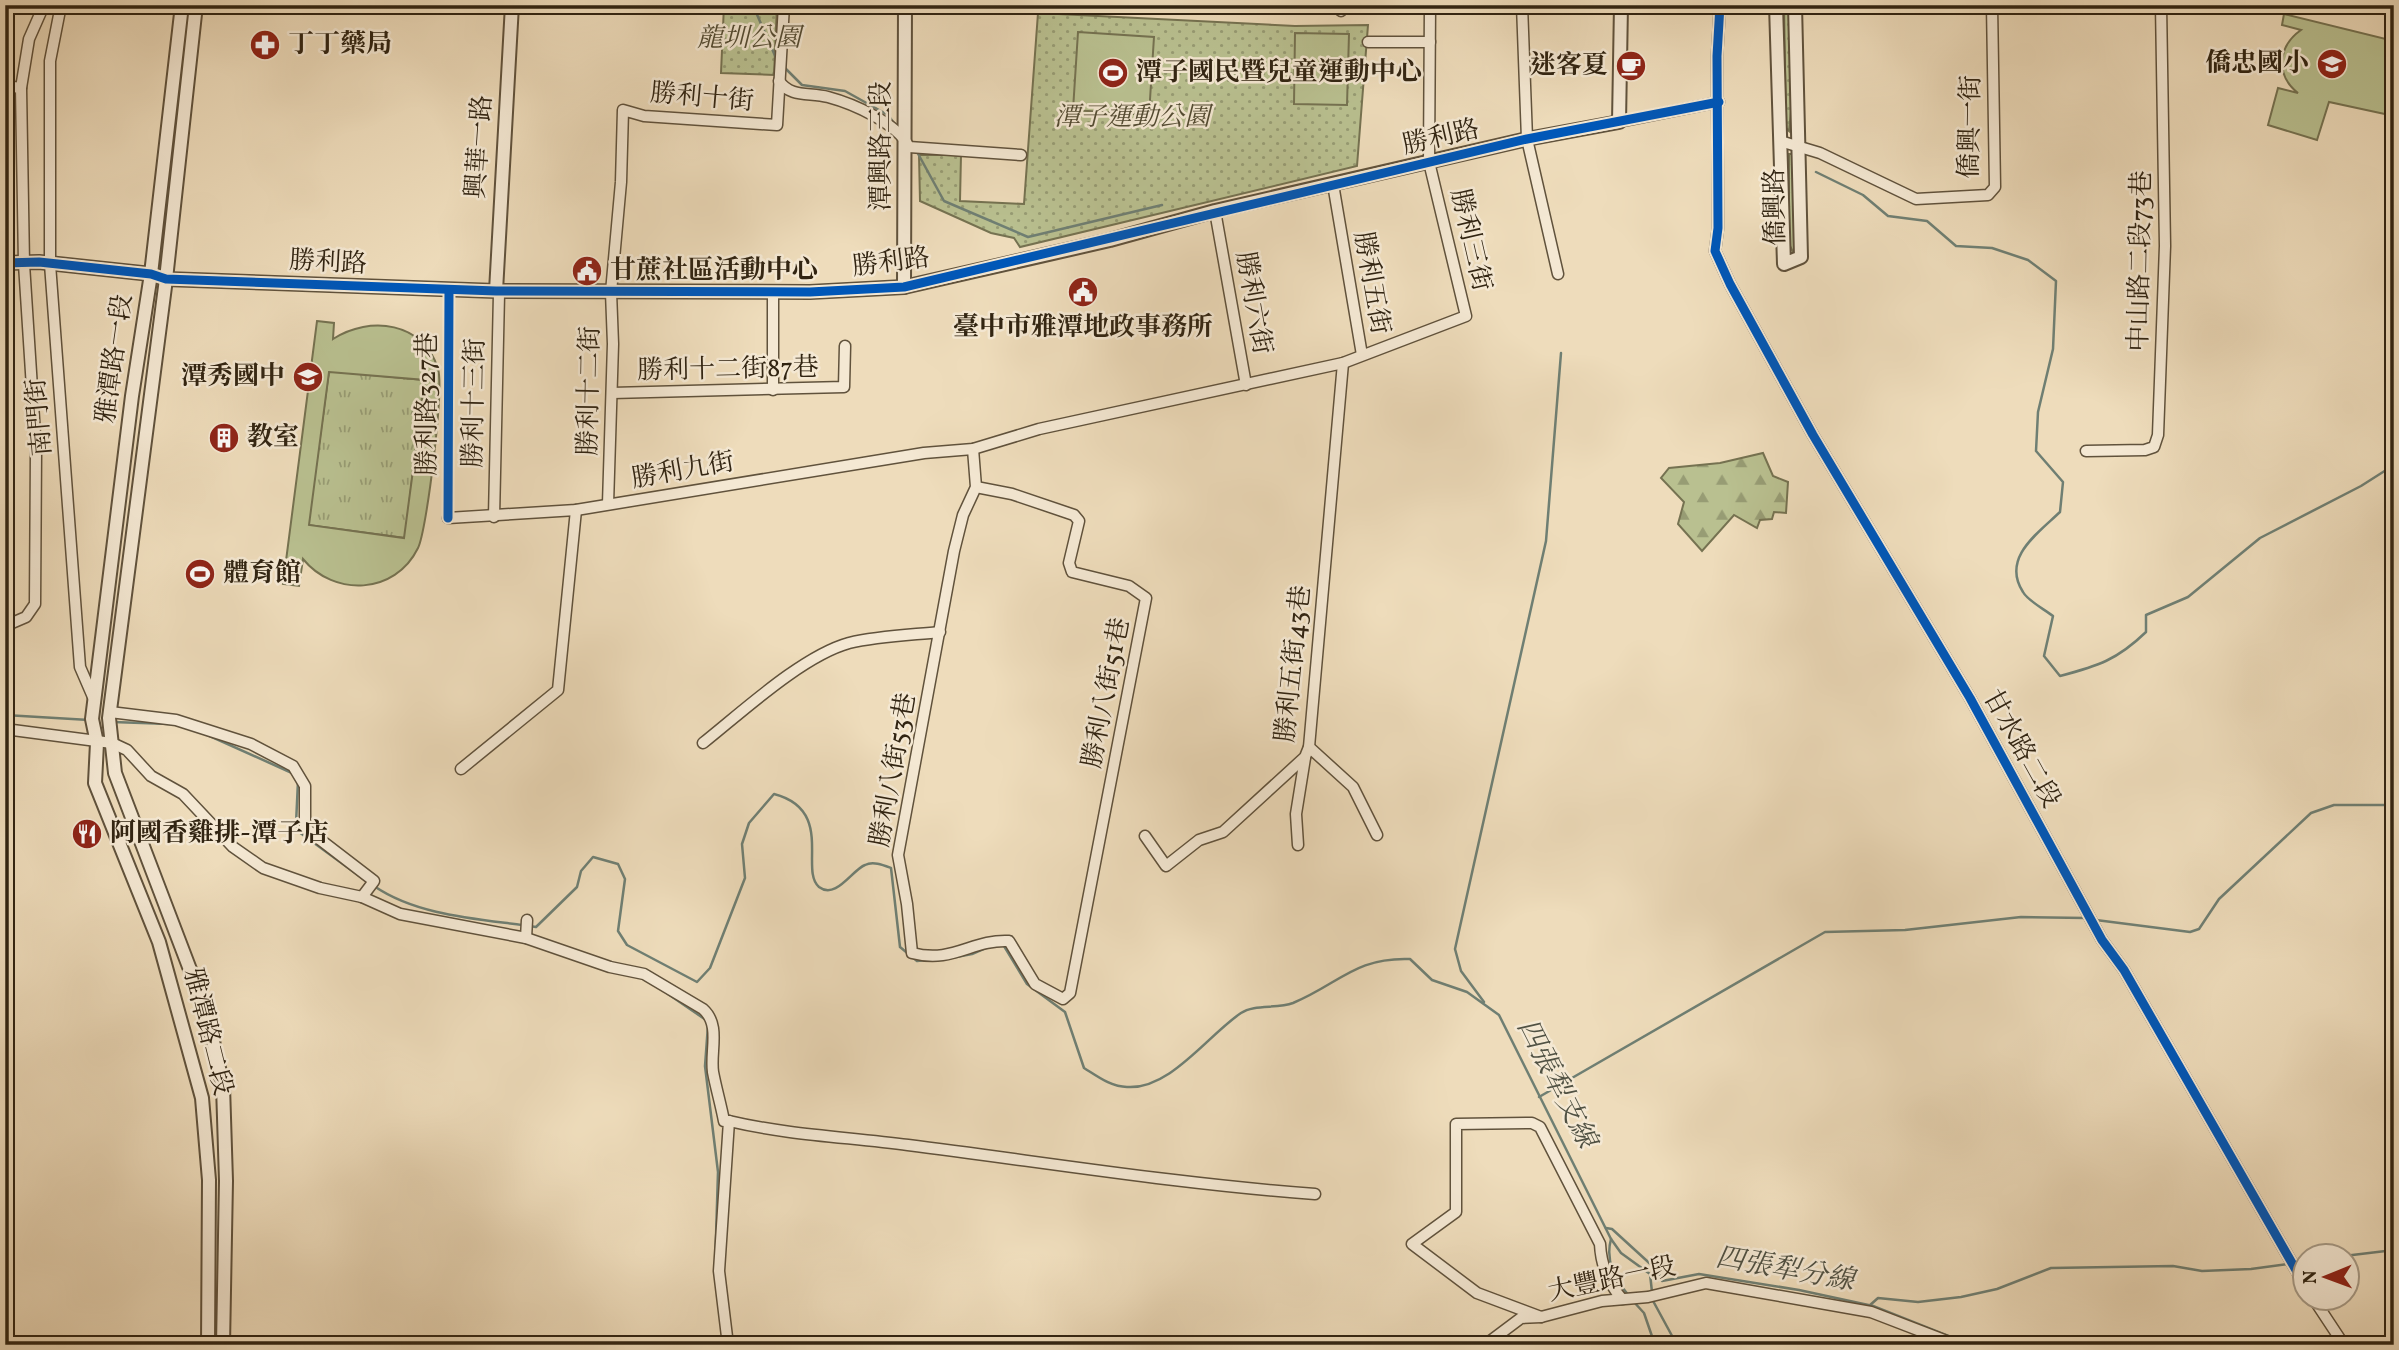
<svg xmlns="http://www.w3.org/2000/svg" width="2399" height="1350" viewBox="0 0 2399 1350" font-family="Vollkorn,'Noto Serif TC',serif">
  <defs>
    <pattern id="grass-tufts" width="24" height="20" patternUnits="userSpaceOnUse" patternTransform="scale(1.75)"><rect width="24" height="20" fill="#b9c090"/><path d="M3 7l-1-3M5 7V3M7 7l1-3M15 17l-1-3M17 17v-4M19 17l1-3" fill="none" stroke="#979c74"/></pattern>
    <pattern id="forest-firs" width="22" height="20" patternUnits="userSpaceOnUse" patternTransform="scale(1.75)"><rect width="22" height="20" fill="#b9c090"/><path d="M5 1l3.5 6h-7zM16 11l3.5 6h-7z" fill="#979c74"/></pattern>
    <pattern id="park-dots" width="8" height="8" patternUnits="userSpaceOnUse" patternTransform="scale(1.75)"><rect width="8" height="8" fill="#b9c090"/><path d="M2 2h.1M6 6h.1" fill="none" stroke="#979c74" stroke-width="1.8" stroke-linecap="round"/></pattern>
  </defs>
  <rect width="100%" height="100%" fill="#eedcbb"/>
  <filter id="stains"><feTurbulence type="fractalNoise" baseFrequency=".00286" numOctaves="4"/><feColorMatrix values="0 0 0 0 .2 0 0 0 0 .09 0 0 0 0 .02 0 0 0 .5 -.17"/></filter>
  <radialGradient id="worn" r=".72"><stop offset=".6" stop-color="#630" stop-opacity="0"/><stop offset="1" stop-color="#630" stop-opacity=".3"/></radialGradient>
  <polygon fill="url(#grass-tufts)" stroke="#757251" stroke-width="2" points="329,371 424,380 405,538 308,525"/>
  <polygon fill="url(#forest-firs)" stroke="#757251" stroke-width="2" points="1763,453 1773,476 1788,482 1786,513 1774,512 1772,519 1760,520 1757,528 1734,515 1702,551 1678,524 1684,502 1661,478 1669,468 1720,463"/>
  <g fill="url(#park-dots)" stroke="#757251" stroke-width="2">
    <polygon points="724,5 777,5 774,75 721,73"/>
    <polygon points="1784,5 1789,5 1792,102 1789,131 1786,128"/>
    <polygon points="1038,13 1295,26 1368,25 1357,166 1020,247 1014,238 991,233 920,201 919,155 961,155 960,201 1024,204"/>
    <polygon points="1789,154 1793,154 1796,249 1793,252 1789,244"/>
  </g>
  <g fill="#b9c090" stroke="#757251" stroke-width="2" fill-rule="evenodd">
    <path d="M2284,14l110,27v75l-65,-14 -12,38 -49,-15 10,-37 20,5c-23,-18 -20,-47 3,-63l-19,-5z"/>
    <polygon points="1078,32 1154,37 1149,115 1073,110"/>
    <polygon points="1295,33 1349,34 1347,105 1294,104"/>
    <path d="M317,321l17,2 -1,16c37,-24 91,-17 105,30 6,19 -11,161 -20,179 -23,47 -84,49 -115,11l-4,27 -16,-2zM329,372l96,8 -21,158 -95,-13z"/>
  </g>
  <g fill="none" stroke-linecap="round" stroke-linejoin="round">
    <g stroke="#6f7f73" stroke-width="2.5">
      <polyline points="749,5 755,10 776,58"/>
      <polyline points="783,66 802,85 845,91 888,115 896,126"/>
      <polyline points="916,150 944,201 1028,237 1162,205"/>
      <path d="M1816,172l47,23 25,21 39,5 29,25 36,2 36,12 28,21 -3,68 -15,63 -2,39 27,31 -3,30c-22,21 -59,46 -37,80 5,9 21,17 30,24l-9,40 16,20c38,-10 57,-16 86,-44v-17l42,-18 72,-59 101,-52 33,-21"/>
      <polyline points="5,715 89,720"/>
      <polyline points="113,722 170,724"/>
      <polyline points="203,733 292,773"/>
      <polyline points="298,781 296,824 299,832 362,878"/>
      <path d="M374,886c45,31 109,33 162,41l41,-40 4,-16 12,-14 25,7 7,15 -7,52 9,14 70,37 13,-14 35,-90 -3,-34 7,-21 25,-29c61,16 25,76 45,93 17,13 33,-17 46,-22 8,-4 18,0 26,3l9,79 17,14 10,-1"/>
      <polyline points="2096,920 2190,932 2199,929 2219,899 2311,813 2334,805 2394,805"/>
      <path d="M1004,946l23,38 38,28 19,56c13,8 27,19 43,19 43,3 81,-52 114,-74 13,-9 36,-4 52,-10 46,-19 62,-46 117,-44l22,21 35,12 32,23 112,224 10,14 29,21 2,18"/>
      <polyline points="951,958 972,954 988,947"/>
      <polyline points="668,994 706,1020"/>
      <polyline points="1484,1002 1461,971 1455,949 1546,541 1561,353"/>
      <polyline points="708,1025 705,1066 718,1172 715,1269"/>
      <polyline points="1539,1097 1825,932 1905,930 2021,917 2086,918"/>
      <polyline points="1606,1228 1612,1229 1658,1271 1662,1281 1699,1274 1799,1290 1873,1306 1971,1345"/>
      <path d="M1611,1239c-6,22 4,40 18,57"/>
      <polyline points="2344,1256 2394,1250"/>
      <polyline points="2294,1263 2304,1261"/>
      <polyline points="1652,1299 1677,1345"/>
      <polyline points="1633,1301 1644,1313 1655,1345"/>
      <polyline points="1869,1306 1878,1298 1918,1302 1961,1297 1997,1289 2051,1268 2173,1266 2202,1271 2251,1269 2288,1264"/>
      <polyline points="722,1332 723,1345"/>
    </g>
    <g stroke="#60523c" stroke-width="13">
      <g id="minor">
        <polyline points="61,5 50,61 50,264 80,667 93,697"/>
        <polyline points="1341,5 1341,11"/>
        <polyline points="1522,5 1527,139 1558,274"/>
        <polyline points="1720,5 1717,56 1718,228 1715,251 1730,284 1813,435 1970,698 2102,940 2124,970 2304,1284"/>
        <polyline points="1368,42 1430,42"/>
        <path d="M779,81c12,17 30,11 49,16 26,7 69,26 81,50l112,8"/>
        <polyline points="5,86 21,88"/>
        <polyline points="1619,122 1719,102"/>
        <polyline points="1780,141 1820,153 1916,199 1988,195 1995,187 1992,5"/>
        <polyline points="1333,184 1362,355"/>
        <polyline points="1215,211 1246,385"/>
        <polyline points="773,390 773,291"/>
        <polyline points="612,393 844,387 845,346"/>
        <path d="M973,449l3,38 -13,28 -9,36 -56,304 9,49 5,49c41,11 60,-14 97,-12l26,43 28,15 7,-6 76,-395 -17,-12 -57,-14 -3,-9 10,-42 -5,-6 -62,-21 -36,-7"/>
        <polyline points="2086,451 2145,450 2154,447 2158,435 2165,246 2161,5"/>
        <polyline points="608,504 613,344 611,292 621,182 623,110 644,116 777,125 784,5"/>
        <polyline points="494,517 499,294 496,291"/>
        <polyline points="448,518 576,510 924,453 973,449 1039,429 1343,363 1466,316 1429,162 1430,5"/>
        <polyline points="5,626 26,617 35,604 36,450 24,264 21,88 29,39 44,5"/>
        <polyline points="110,712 176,720 251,744 293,766 305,786 305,828 374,881 362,897"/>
        <path d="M5,729l107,14 15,7 24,26 32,18 50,53 30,21 57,20 42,9 38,17 126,24 84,29 34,7 59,35c18,16 7,42 10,63 3,16 8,33 11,49h5l-10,150 9,74"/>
        <path d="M703,743c38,-30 99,-87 146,-100 29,-7 61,-8 91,-11"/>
        <polyline points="1309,747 1353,787 1377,835"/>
        <polyline points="461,769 558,690 576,510"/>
        <polyline points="1145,836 1166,866 1199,840 1223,832 1305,757 1309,747 1343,363"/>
        <polyline points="1298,845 1296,814 1305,758"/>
        <polyline points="526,938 527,920"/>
        <path d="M729,1121c59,14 119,16 179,24 135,17 270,39 407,49"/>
        <polyline points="2313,1298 2344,1345"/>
        <path d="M1541,1317l-64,-24 -65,-49 44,-32v-88l76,-1 8,4 60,117c1,21 8,39 22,55"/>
        <polyline points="1485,1345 1521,1318 1541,1317 1602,1301 1648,1297 1706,1283 1871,1312 1957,1345"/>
      </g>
    </g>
    <g stroke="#60523c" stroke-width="16">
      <g id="tertiary">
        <polyline points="182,5 151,274 132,396 92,719 97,743 95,783 159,942 202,1098 209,1180 208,1345"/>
        <polyline points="196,5 166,279 109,718 115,773 207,1014 223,1086 226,1181 223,1345"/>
        <polyline points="1776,5 1784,264 1801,257 1795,5"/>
        <polyline points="5,263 39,262 151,274 166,279 496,291 810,292 904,287 1110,240 1215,211 1527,139 1619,122 1621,5"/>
        <polyline points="904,287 905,5"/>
        <polyline points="496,291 512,5"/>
      </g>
    </g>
    <use href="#minor" stroke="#f4e8d3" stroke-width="10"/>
    <use href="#tertiary" stroke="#f4e8d3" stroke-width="12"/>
    <g stroke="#f4e8d3" stroke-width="13">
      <g id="cycleway">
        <polyline points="1720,5 1717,56 1718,228 1715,251 1730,284 1813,435 1970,698 2102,940 2124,970 2304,1284"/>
        <polyline points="5,263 39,262 151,274 166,279 496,291 810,292 904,287 1527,139 1719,102"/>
        <polyline points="448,518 449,290"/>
      </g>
    </g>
    <use href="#cycleway" stroke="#0057b8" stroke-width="9"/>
  </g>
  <defs>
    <g id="pharmacy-disc" transform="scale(1.575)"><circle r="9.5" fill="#8f2418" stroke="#f4e8d3"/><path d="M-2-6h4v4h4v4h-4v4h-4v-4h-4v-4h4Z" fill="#fff"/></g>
    <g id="school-disc" transform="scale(1.575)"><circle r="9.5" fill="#8f2418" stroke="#f4e8d3"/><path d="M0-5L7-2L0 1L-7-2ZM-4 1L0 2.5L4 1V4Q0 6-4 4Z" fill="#fff"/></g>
    <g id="cafe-disc" transform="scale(1.575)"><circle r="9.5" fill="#8f2418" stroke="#f4e8d3"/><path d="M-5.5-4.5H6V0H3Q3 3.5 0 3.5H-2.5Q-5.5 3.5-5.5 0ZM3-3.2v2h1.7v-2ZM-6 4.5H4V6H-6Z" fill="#fff"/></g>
    <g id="stadium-disc" transform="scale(1.575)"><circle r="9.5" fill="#8f2418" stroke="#f4e8d3"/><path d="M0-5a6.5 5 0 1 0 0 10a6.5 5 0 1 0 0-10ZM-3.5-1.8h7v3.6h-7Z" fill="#fff"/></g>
    <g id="civic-disc" transform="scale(1.575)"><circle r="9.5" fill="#8f2418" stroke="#f4e8d3"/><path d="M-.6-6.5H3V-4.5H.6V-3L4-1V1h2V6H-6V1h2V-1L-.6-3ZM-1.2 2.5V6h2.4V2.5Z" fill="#fff"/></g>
    <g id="building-disc" transform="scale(1.575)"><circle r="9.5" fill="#8f2418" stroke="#f4e8d3"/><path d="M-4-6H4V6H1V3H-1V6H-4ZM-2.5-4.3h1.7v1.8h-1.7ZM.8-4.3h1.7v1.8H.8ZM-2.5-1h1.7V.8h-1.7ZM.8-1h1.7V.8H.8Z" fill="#fff"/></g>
    <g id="restaurant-disc" transform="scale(1.575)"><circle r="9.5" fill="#8f2418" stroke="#f4e8d3"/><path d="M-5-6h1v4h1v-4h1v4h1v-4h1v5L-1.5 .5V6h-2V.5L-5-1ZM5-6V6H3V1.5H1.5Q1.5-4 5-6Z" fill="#fff"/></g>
  </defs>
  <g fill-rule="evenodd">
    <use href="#pharmacy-disc" x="265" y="45"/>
    <use href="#school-disc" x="2332" y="64"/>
    <use href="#cafe-disc" x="1631" y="66"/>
    <use href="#stadium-disc" x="1113" y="73"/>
    <use href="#civic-disc" x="587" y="271"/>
    <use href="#civic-disc" x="1083" y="292"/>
    <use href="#school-disc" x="308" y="377"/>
    <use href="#building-disc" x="224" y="438"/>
    <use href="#stadium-disc" x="200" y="574"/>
    <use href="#restaurant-disc" x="87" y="834"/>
  </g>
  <g text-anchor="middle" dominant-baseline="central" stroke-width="5" stroke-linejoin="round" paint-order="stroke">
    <g font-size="26" font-style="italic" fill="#534b32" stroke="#f4e8d3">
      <text x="749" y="39">龍圳公園</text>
      <text x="1132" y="118">潭子運動公園</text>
    </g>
    <g font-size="26" font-weight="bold" fill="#312412" stroke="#f4e8d3" text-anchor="start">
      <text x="288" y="45">丁丁藥局</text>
      <text x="2309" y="64" text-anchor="end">僑忠國小</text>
      <text x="1608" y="66" text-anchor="end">迷客夏</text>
      <text x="1136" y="73">潭子國民暨兒童運動中心</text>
      <text x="610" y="271">甘蔗社區活動中心</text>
      <text x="1083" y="328" text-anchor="middle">臺中市雅潭地政事務所</text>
      <text x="285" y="377" text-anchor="end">潭秀國中</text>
      <text x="247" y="438">教室</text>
      <text x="223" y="574">體育館</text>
      <text x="110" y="834">阿國香雞排-潭子店</text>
    </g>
    <g font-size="26" fill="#312412" stroke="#f4e8d3">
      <text transform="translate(702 98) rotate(5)">勝利十街</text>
      <text transform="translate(1971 127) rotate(-89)">僑興一街</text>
      <text transform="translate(1441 138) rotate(-13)">勝利路</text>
      <text transform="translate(882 146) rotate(-90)">潭興路三段</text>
      <text transform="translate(480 147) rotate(-86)">興華一路</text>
      <text transform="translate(1776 207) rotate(-91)">僑興路</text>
      <text transform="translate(1470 240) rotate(77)">勝利三街</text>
      <text transform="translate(2141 261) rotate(-89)">中山路二段73巷</text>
      <text transform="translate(328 263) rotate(3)">勝利路</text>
      <text transform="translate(891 263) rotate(-7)">勝利路</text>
      <text transform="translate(1371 283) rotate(80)">勝利五街</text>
      <text transform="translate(1253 303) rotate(80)">勝利六街</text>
      <text transform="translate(115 359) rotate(-82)">雅潭路一段</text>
      <text transform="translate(728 370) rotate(-1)">勝利十二街87巷</text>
      <text transform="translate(590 391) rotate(-89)">勝利十二街</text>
      <text transform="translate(475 403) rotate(-89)">勝利十三街</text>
      <text transform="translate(428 404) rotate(-90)">勝利路327巷</text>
      <text transform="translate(40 417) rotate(-95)">南門街</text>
      <text transform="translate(683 471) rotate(-10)">勝利九街</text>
      <text transform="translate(1294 664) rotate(-84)">勝利五街43巷</text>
      <text transform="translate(1107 693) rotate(-79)">勝利八街51巷</text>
      <text transform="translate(2021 749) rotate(61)">甘水路二段</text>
      <text transform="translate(894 770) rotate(-80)">勝利八街53巷</text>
      <text transform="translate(207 1032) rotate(76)">雅潭路二段</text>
      <text transform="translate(1612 1280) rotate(-12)">大豐路一段</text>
    </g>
    <g font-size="28" font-style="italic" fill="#505143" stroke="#f4e8d3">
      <text transform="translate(1556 1084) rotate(63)">四張犁支線</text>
      <text transform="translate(1785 1270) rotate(10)">四張犁分線</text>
    </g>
  </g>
  <rect width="2399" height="1350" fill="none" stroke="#eedcbb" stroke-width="28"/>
  <rect x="7" y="7" width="2385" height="1336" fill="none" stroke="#312412" stroke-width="3.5"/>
  <rect x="14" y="14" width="2371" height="1322" fill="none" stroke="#312412" stroke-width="2"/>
  <g transform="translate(2326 1277) rotate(269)"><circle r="33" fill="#f4e8d3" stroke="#a69a86" stroke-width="2"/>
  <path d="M0-5L12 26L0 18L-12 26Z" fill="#8f2418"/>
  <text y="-10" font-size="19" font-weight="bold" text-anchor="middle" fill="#312412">N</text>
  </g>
  <rect width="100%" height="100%" filter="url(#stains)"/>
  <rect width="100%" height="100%" fill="url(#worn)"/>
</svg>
